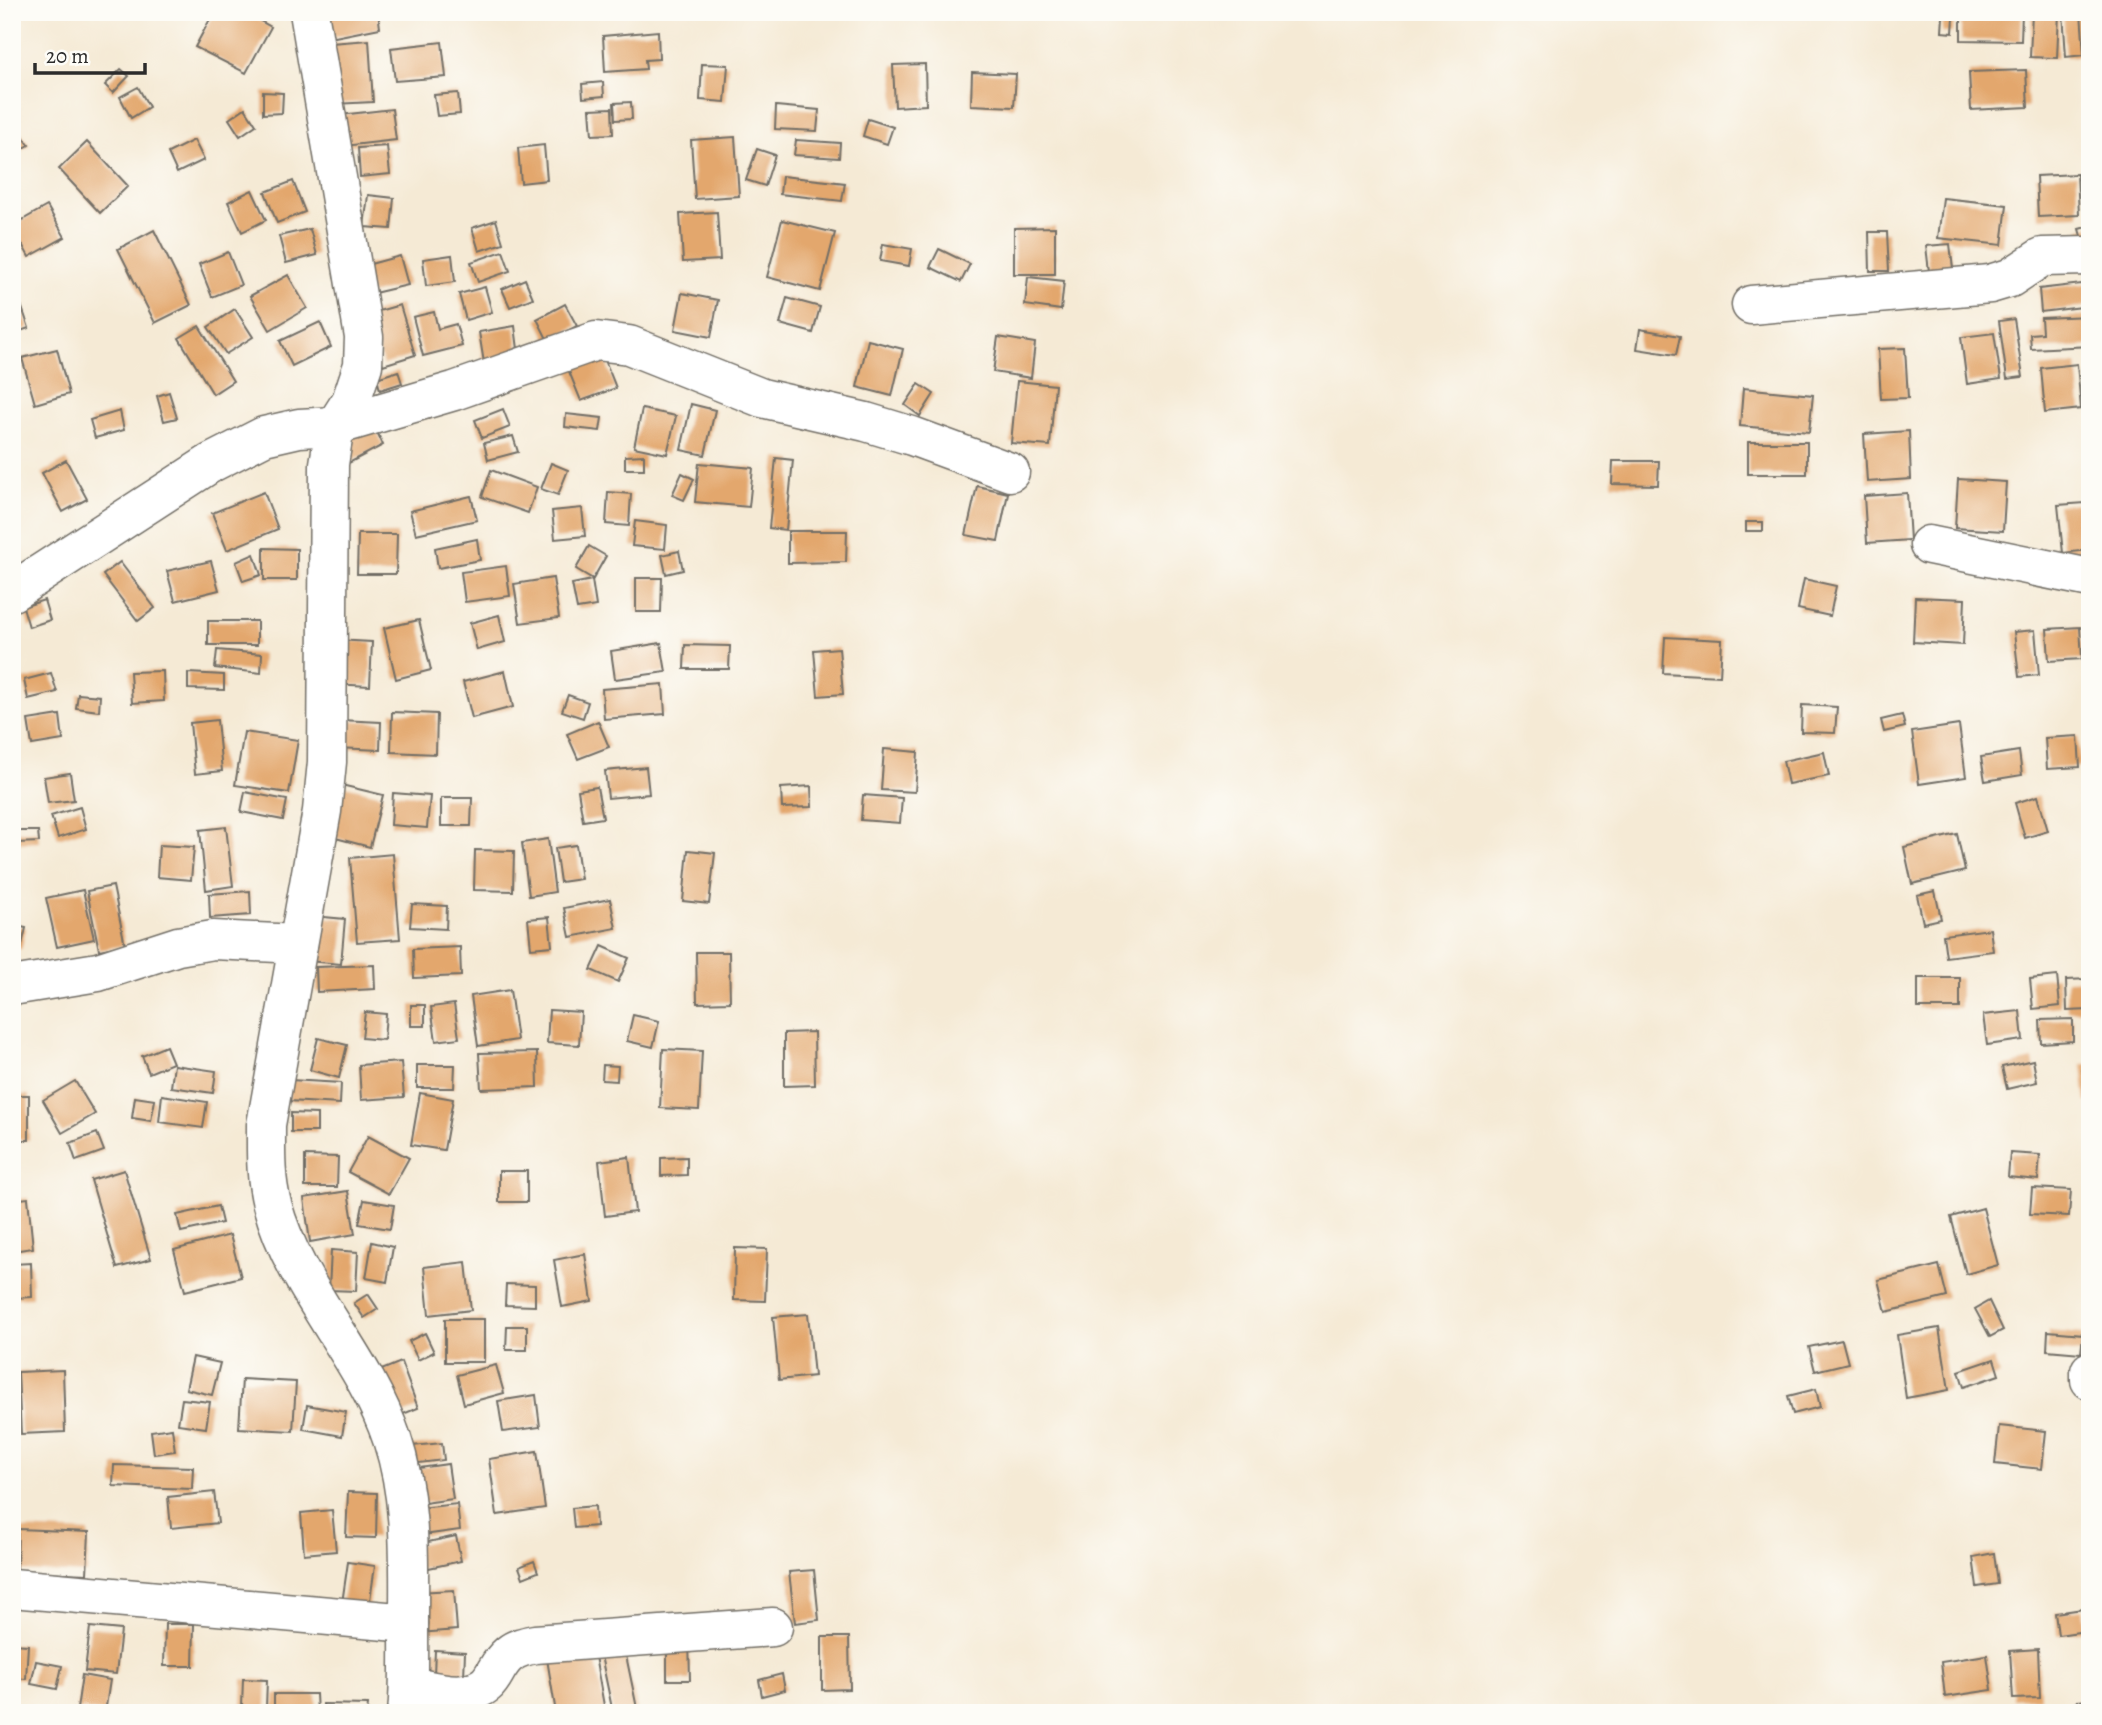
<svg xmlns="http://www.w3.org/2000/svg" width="2102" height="1725" viewBox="0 0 2102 1725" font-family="Alegreya,serif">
  <rect width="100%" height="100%" fill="#fdfcf7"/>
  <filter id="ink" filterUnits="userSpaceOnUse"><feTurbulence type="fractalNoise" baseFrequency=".0143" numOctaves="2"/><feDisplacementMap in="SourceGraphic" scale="14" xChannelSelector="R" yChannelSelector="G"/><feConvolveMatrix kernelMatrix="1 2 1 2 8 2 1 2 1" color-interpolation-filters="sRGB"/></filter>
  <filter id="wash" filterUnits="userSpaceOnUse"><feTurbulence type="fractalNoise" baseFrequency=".00686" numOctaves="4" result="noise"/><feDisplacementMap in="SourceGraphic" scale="28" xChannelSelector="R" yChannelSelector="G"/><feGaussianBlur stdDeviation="1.57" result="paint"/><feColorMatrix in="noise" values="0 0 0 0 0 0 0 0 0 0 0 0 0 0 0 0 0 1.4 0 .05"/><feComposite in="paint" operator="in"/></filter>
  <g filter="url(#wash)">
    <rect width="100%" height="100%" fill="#f5ead5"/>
    <g id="blocks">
      <g fill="#e3a76d">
        <polygon points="214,12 244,12 271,27 246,73 195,47"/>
        <polygon points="315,12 378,12 380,28 320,40"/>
        <polygon points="1961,12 2022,12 2021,41 1961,40"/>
        <polygon points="2032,12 2059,12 2057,58 2030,57"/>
        <polygon points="2063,12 2081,12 2084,55 2066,57"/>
        <polygon points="1943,16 1954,17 1953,33 1942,32"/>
        <polygon points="658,31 659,59 645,60 646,69 605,72 603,36"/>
        <polygon points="369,40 373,102 334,104 331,43"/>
        <polygon points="442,42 446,77 395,81 391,48"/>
        <polygon points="702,64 728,65 725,102 700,100"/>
        <polygon points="925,64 926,105 895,107 893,65"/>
        <polygon points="121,69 129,76 113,93 105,85"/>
        <polygon points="2026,70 2028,107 1971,110 1969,72"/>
        <polygon points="972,72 1016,74 1014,107 971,105"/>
        <polygon points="603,82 604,96 583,98 582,84"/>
        <polygon points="138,87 149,107 131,118 120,97"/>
        <polygon points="263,92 283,93 282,113 263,114"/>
        <polygon points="458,93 460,114 437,116 434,95"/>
        <polygon points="631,102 632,119 615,120 614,103"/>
        <polygon points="776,106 819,110 817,131 775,129"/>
        <polygon points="245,108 256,125 240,136 229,119"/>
        <polygon points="612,108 613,134 592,135 590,109"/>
        <polygon points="392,109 396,140 335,147 332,116"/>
        <polygon points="868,119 893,127 887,144 863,136"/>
        <polygon points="12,120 29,145 12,156"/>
        <polygon points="735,137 739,196 695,199 691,140"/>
        <polygon points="194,140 204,160 177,173 168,153"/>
        <polygon points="796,140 840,143 839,158 794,155"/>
        <polygon points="87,142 128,186 100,213 59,169"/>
        <polygon points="544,145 547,180 521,183 518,148"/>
        <polygon points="387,146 390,174 360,177 358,148"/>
        <polygon points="757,149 775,155 765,186 746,180"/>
        <polygon points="2077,174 2079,215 2038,217 2036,176"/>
        <polygon points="782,176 845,183 842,201 780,194"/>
        <polygon points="293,181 305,212 277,223 265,192"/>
        <polygon points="252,190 266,220 242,232 228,202"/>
        <polygon points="368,195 394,198 391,229 364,227"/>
        <polygon points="1943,198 2007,205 2002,245 1938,238"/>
        <polygon points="47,206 65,237 29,257 12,226"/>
        <polygon points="717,212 720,260 683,262 680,214"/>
        <polygon points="496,220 503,243 479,251 472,228"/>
        <polygon points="782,220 835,233 820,291 767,277"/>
        <polygon points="2090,226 2090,248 2085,250 2079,229"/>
        <polygon points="1055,227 1055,274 1014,274 1014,228"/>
        <polygon points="310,229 317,255 286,263 279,236"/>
        <polygon points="154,230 191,305 155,323 118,249"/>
        <polygon points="1869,232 1887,232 1889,271 1870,271"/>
        <polygon points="883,244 912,249 909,266 880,261"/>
        <polygon points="1950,244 1954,277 1930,280 1926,246"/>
        <polygon points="939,249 970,264 961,282 930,267"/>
        <polygon points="503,251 510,271 478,282 471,262"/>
        <polygon points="228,252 241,285 212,297 199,264"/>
        <polygon points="452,255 455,282 426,286 423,259"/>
        <polygon points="400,256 408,285 370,294 363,266"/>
        <polygon points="288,275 307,308 270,330 250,296"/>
        <polygon points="1028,277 1064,281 1061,310 1025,305"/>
        <polygon points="525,279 533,298 510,307 502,289"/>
        <polygon points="2090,283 2090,306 2041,312 2039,289"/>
        <polygon points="485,287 492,312 466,320 459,294"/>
        <polygon points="682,293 718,300 711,337 675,330"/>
        <polygon points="18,296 29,328 12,334 12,298"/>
        <polygon points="787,298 820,307 813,333 780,324"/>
        <polygon points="565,304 577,326 548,341 537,319"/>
        <polygon points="400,305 415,355 383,365 368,314"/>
        <polygon points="235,309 253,337 226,354 208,327"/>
        <polygon points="434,312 438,329 456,324 462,346 423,356 413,317"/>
        <polygon points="2090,316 2090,346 2031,349 2030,334 2042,333 2041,318"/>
        <polygon points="2014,319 2023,377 2007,379 1999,321"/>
        <polygon points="320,322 331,347 292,366 280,341"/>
        <polygon points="199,326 233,381 213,394 179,338"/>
        <polygon points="515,326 519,357 484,363 479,332"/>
        <polygon points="1640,329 1680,336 1676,355 1637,349"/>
        <polygon points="1994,333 2001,379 1967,384 1961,337"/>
        <polygon points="998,337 1035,343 1031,378 993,372"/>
        <polygon points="868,340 903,349 892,396 857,387"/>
        <polygon points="1905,348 1908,398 1881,399 1878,349"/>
        <polygon points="57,349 69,394 35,404 22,358"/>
        <polygon points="601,350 616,388 581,401 566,364"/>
        <polygon points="2077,364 2081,409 2045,413 2041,368"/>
        <polygon points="398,371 402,383 380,390 377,378"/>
        <polygon points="1017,381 1055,385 1050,446 1011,443"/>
        <polygon points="919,384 934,394 920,416 905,405"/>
        <polygon points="1743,388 1813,395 1809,432 1740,426"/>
        <polygon points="169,392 177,418 164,421 157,396"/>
        <polygon points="691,404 715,410 705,455 681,450"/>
        <polygon points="503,409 510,427 482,438 475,420"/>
        <polygon points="642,409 676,416 667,454 634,447"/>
        <polygon points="120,411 124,430 95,438 90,420"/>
        <polygon points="566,414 602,418 600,431 565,427"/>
        <polygon points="374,425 383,445 349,463 339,443"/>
        <polygon points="1909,431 1911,479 1867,482 1864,434"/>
        <polygon points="513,436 518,452 488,460 484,443"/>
        <rect x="1748" y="442" width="59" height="32"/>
        <polygon points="644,455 644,469 625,469 625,456"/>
        <polygon points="776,458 793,460 786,530 769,528"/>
        <polygon points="66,460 87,499 63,512 42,473"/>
        <polygon points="1613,461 1659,461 1658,485 1612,484"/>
        <polygon points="551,463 568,470 558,495 541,489"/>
        <polygon points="699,463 753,468 749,507 695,502"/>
        <polygon points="491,470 537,487 528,513 482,497"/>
        <polygon points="682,473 694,479 684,500 672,495"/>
        <polygon points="1958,479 2006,482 2003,531 1955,528"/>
        <polygon points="977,486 1008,493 998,541 966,535"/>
        <polygon points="264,492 278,529 227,550 212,513"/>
        <polygon points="608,492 631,494 629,526 606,524"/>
        <polygon points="1907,493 1910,540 1867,543 1864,496"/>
        <polygon points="471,496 477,520 416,534 410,511"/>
        <polygon points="2085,503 2089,550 2063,553 2058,505"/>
        <polygon points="582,508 585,536 555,539 552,511"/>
        <polygon points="635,521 667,525 665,549 632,546"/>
        <rect x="1746" y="522" width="17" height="9"/>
        <polygon points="788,531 847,531 846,562 788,563"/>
        <polygon points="358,534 397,534 396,574 357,574"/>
        <polygon points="477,539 480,560 438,568 435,548"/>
        <polygon points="589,546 606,556 593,579 576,569"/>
        <polygon points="264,548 297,549 297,580 264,580"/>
        <polygon points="679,551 683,570 666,574 662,555"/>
        <polygon points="254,554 261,575 243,581 236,562"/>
        <polygon points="211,561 219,590 175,601 167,571"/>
        <polygon points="120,562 155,608 138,621 103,575"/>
        <polygon points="506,566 510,596 465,602 461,572"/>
        <polygon points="553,578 559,618 520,623 514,584"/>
        <polygon points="636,578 662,578 661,612 636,612"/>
        <polygon points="1804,579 1836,586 1830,616 1798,609"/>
        <polygon points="592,580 596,606 577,609 572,584"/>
        <polygon points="1915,597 1965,599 1963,645 1913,642"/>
        <polygon points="44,600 50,620 29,627 23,607"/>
        <polygon points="499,615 505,642 477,650 470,623"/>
        <polygon points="419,620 431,670 396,679 384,628"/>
        <rect x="208" y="621" width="49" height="24"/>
        <polygon points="2080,627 2082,659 2049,661 2047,629"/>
        <polygon points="2035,630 2039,675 2019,677 2014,632"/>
        <polygon points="1665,637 1722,640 1720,676 1663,673"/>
        <polygon points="335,640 372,642 370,686 332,684"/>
        <polygon points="661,643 666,672 615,679 611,651"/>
        <polygon points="685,645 730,646 729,669 684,669"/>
        <polygon points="839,648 843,694 818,696 814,650"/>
        <polygon points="217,650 262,654 261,673 215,668"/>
        <polygon points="163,671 164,701 132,703 130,672"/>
        <polygon points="505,671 513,707 472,718 463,682"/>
        <polygon points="51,673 57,692 28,699 24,680"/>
        <polygon points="188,673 224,675 224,690 188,689"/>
        <polygon points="663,684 665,714 604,719 602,689"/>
        <polygon points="78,694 100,696 99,711 76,708"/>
        <polygon points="568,695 588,702 583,718 562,711"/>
        <polygon points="1802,705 1837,707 1835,733 1801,732"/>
        <polygon points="392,712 437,714 436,754 391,752"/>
        <polygon points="60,715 63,740 32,745 28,720"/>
        <polygon points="1902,715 1905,727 1884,732 1881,720"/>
        <polygon points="217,720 222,771 195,774 190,723"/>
        <polygon points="340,720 381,722 380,750 338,748"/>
        <polygon points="598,721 609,747 578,759 567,734"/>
        <polygon points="1959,725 1966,777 1919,784 1912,732"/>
        <polygon points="244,732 298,740 289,793 235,785"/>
        <polygon points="2078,736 2080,767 2047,769 2045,738"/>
        <polygon points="884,749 918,752 915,792 881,790"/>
        <polygon points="2019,751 2022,775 1985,781 1981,757"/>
        <polygon points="1824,752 1829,776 1788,784 1783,761"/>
        <polygon points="646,767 649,794 608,798 605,771"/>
        <polygon points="70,773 74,800 48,803 44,777"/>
        <polygon points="337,784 383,795 370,847 324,835"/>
        <polygon points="811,786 812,807 782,808 781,788"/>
        <polygon points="597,787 603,818 583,821 578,790"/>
        <polygon points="245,792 287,800 283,820 241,812"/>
        <polygon points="393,793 430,796 427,828 391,825"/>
        <polygon points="863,795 902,798 900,823 861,820"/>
        <polygon points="2038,796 2048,831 2025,838 2015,803"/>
        <polygon points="441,798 472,798 471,826 441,826"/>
        <polygon points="80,807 86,829 58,838 51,816"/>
        <polygon points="226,827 233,886 206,890 200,830"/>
        <polygon points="17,831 38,831 39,842 17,843"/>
        <polygon points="1957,834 1965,871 1912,884 1904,847"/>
        <polygon points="548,839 555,892 529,896 522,843"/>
        <polygon points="159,845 194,847 191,880 157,877"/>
        <polygon points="576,845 581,879 560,882 555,848"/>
        <polygon points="475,850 514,851 513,891 474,890"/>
        <polygon points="688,850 715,853 709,904 683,901"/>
        <polygon points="393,854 400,939 357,942 350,858"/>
        <polygon points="113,886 125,945 99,950 87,891"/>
        <polygon points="83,890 94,939 57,947 46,898"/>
        <polygon points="250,891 251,915 210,918 209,894"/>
        <polygon points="1935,891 1941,919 1923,923 1917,895"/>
        <polygon points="610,899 616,928 570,937 564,908"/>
        <polygon points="412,904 447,906 446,929 410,927"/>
        <polygon points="313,916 345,919 341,964 308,961"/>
        <polygon points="549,917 552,946 531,948 528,919"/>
        <polygon points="12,925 26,928 21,949 12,948"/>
        <polygon points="1990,929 1993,951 1946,957 1943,935"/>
        <polygon points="602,946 629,958 618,982 591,970"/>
        <polygon points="460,947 461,976 414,978 413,949"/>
        <polygon points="696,952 729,952 730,1002 697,1003"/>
        <polygon points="374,965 375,989 317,992 316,967"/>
        <polygon points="2057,976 2060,1006 2033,1009 2030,979"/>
        <rect x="1918" y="978" width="42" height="30"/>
        <polygon points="2090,979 2090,1010 2067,1011 2066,980"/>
        <polygon points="510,990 517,1040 478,1046 471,996"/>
        <polygon points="454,1004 459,1038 436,1041 431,1007"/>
        <rect x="411" y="1005" width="14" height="21"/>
        <polygon points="549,1010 581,1012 579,1045 547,1043"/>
        <polygon points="2020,1011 2023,1040 1987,1045 1983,1015"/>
        <polygon points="365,1012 386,1014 384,1040 362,1038"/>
        <polygon points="633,1015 659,1021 653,1047 627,1041"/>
        <polygon points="2073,1019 2073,1041 2041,1043 2040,1020"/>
        <polygon points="814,1032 815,1085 784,1086 784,1033"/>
        <polygon points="318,1038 347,1045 339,1078 310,1070"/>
        <polygon points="166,1046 173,1063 149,1073 142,1056"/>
        <polygon points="663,1049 702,1051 699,1110 660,1108"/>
        <polygon points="537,1052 538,1087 481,1089 479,1053"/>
        <polygon points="2033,1060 2037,1082 2007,1089 2002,1067"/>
        <polygon points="401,1062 404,1097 361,1100 359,1065"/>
        <polygon points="2082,1064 2090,1064 2090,1102 2086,1102"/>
        <polygon points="174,1065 216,1071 213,1093 171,1087"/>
        <polygon points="417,1065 455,1065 454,1088 417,1088"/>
        <polygon points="603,1065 618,1066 617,1081 602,1080"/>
        <polygon points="290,1080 341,1083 340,1104 289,1101"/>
        <polygon points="75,1081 95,1114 62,1133 43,1100"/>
        <polygon points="420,1093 453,1099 444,1150 411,1145"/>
        <rect x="12" y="1095" width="17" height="45"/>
        <polygon points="162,1095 207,1102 203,1128 159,1122"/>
        <polygon points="135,1097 155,1100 151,1121 132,1118"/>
        <polygon points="291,1113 317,1114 317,1132 291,1132"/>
        <polygon points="97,1133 104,1151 76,1161 70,1143"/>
        <polygon points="368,1136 409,1158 389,1194 348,1172"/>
        <polygon points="2010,1153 2040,1155 2038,1180 2008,1177"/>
        <polygon points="305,1156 338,1157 337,1187 305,1187"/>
        <polygon points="629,1157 635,1212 605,1216 599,1161"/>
        <polygon points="687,1157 687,1175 661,1176 661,1158"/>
        <polygon points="124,1170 151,1259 117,1268 91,1180"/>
        <rect x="499" y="1171" width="28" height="31"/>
        <polygon points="2032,1188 2071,1190 2069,1216 2030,1214"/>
        <polygon points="348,1191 355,1234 310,1242 304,1198"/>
        <polygon points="28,1198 33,1248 12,1251 12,1200"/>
        <polygon points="364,1200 394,1205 390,1229 359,1224"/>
        <polygon points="218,1206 222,1223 181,1232 177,1215"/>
        <polygon points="1983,1208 1998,1265 1966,1274 1951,1217"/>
        <polygon points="230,1235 241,1277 185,1291 174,1250"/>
        <polygon points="372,1242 393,1247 387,1282 366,1278"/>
        <polygon points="735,1248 767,1249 765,1301 734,1300"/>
        <polygon points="331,1250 358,1252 356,1291 329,1290"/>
        <polygon points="585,1254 592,1301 562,1307 554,1260"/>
        <polygon points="466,1262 471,1310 429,1315 424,1267"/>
        <polygon points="31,1263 32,1297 14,1298 13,1264"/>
        <polygon points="1939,1265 1947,1297 1886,1312 1878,1280"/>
        <polygon points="506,1284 535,1285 535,1306 505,1305"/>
        <polygon points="368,1294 378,1309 364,1318 354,1303"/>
        <polygon points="1989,1301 2003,1330 1990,1337 1975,1309"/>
        <polygon points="808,1314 814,1376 779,1380 773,1317"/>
        <rect x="445" y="1319" width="39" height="43"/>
        <polygon points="507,1326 527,1326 527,1350 506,1350"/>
        <polygon points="1939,1328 1949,1390 1906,1398 1897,1335"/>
        <polygon points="2048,1331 2083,1334 2081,1353 2047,1350"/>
        <polygon points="425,1333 434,1352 418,1360 409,1341"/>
        <polygon points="1842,1340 1848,1363 1815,1371 1809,1347"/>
        <polygon points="193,1357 220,1363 212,1395 186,1389"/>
        <polygon points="1994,1359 1999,1375 1964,1387 1959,1371"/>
        <polygon points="401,1362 418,1408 396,1417 379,1371"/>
        <polygon points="496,1365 504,1393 464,1404 457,1375"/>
        <polygon points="63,1370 65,1432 21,1434 18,1372"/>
        <polygon points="242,1379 296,1382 293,1431 239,1428"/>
        <polygon points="1816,1389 1820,1407 1793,1414 1788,1396"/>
        <polygon points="536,1395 540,1427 503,1432 498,1401"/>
        <polygon points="182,1399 210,1402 206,1428 178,1424"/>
        <polygon points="307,1405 346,1412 342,1436 303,1429"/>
        <polygon points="1999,1426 2046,1431 2042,1469 1995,1464"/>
        <polygon points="172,1428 175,1451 154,1454 151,1431"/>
        <polygon points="442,1443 444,1460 403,1465 402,1447"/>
        <polygon points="537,1451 545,1508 497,1515 489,1459"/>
        <polygon points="448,1464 453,1499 417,1504 412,1469"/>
        <polygon points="114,1465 193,1467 192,1489 113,1486"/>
        <polygon points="214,1492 218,1523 171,1528 168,1497"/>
        <polygon points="348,1492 377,1493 376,1538 346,1537"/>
        <polygon points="457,1504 460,1530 423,1535 420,1508"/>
        <polygon points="595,1506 596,1526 574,1528 572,1508"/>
        <polygon points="332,1510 336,1551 304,1554 301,1513"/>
        <polygon points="18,1529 89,1532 87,1574 17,1571"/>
        <polygon points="456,1536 461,1561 415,1571 410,1546"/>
        <polygon points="1994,1553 1998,1584 1977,1587 1973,1557"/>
        <polygon points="534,1561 538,1572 523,1578 519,1567"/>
        <polygon points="348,1562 375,1566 368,1614 341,1610"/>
        <polygon points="814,1570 819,1620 795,1623 789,1572"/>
        <polygon points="454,1590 457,1630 419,1633 417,1592"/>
        <polygon points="2083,1609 2086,1631 2058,1635 2055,1613"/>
        <polygon points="165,1624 194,1624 193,1666 164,1666"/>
        <polygon points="90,1627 121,1630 116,1674 85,1671"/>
        <polygon points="822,1637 849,1637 850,1689 822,1690"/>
        <polygon points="667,1639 689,1639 690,1680 667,1680"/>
        <polygon points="623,1641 638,1713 613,1713 599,1646"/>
        <polygon points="12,1644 28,1645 26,1679 12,1678"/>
        <polygon points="2038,1649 2040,1698 2013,1699 2010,1651"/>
        <polygon points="435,1650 465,1652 464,1677 434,1675"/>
        <polygon points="594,1651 605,1711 556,1713 547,1659"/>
        <polygon points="1987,1655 1992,1690 1945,1697 1941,1662"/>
        <polygon points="36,1661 62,1666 57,1689 31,1684"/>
        <polygon points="782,1674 785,1690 762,1696 759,1680"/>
        <polygon points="82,1675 110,1680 105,1713 77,1709"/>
        <polygon points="243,1679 267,1680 266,1708 242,1707"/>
        <polygon points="274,1694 316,1694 317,1713 274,1713"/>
        <polygon points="2090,1700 2090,1713 2077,1713 2077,1701"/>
        <polygon points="323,1704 368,1705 367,1713 323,1713"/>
        <polygon points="485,1706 488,1713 466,1713 466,1712"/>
        <rect x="503" y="1710" width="19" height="3"/>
      </g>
    </g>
  </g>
  <g filter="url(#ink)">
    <use href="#blocks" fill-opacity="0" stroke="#726e66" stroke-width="2"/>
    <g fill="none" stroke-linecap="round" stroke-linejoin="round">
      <g stroke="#726e66" stroke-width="41">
        <g id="minor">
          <path d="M309,12l55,325 -1,28 -12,36 -16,25 -6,38 -2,298 -5,49 -56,314c0,27 -1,52 6,79 23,86 92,151 120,235 20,60 17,122 17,184 0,30 1,60 -2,90"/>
          <polyline points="1751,305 1990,284 2010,278 2042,257 2090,256"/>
          <polyline points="1929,545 2090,578"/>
          <polyline points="12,592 211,463 264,436 299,428 335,426 454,391 596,341 629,345 762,398 866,422 912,436 1010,472"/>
          <polyline points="12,986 98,972 178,946 213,940 298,944"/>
          <polyline points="2090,1371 2090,1380"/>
          <polyline points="12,1588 409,1623"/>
          <path d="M410,1686c16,3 39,10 55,7 33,-6 25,-23 44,-39 7,-6 16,-8 26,-10l238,-17"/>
        </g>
      </g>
      <use href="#minor" stroke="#fff" stroke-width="38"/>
    </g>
  </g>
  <rect width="2102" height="1725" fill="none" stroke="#fdfcf7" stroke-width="42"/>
  <path d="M35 63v10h110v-10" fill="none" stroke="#2b2b2b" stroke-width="3.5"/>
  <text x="46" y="63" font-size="21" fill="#2b2b2b" stroke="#fdfcf7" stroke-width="5" paint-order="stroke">20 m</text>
</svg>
